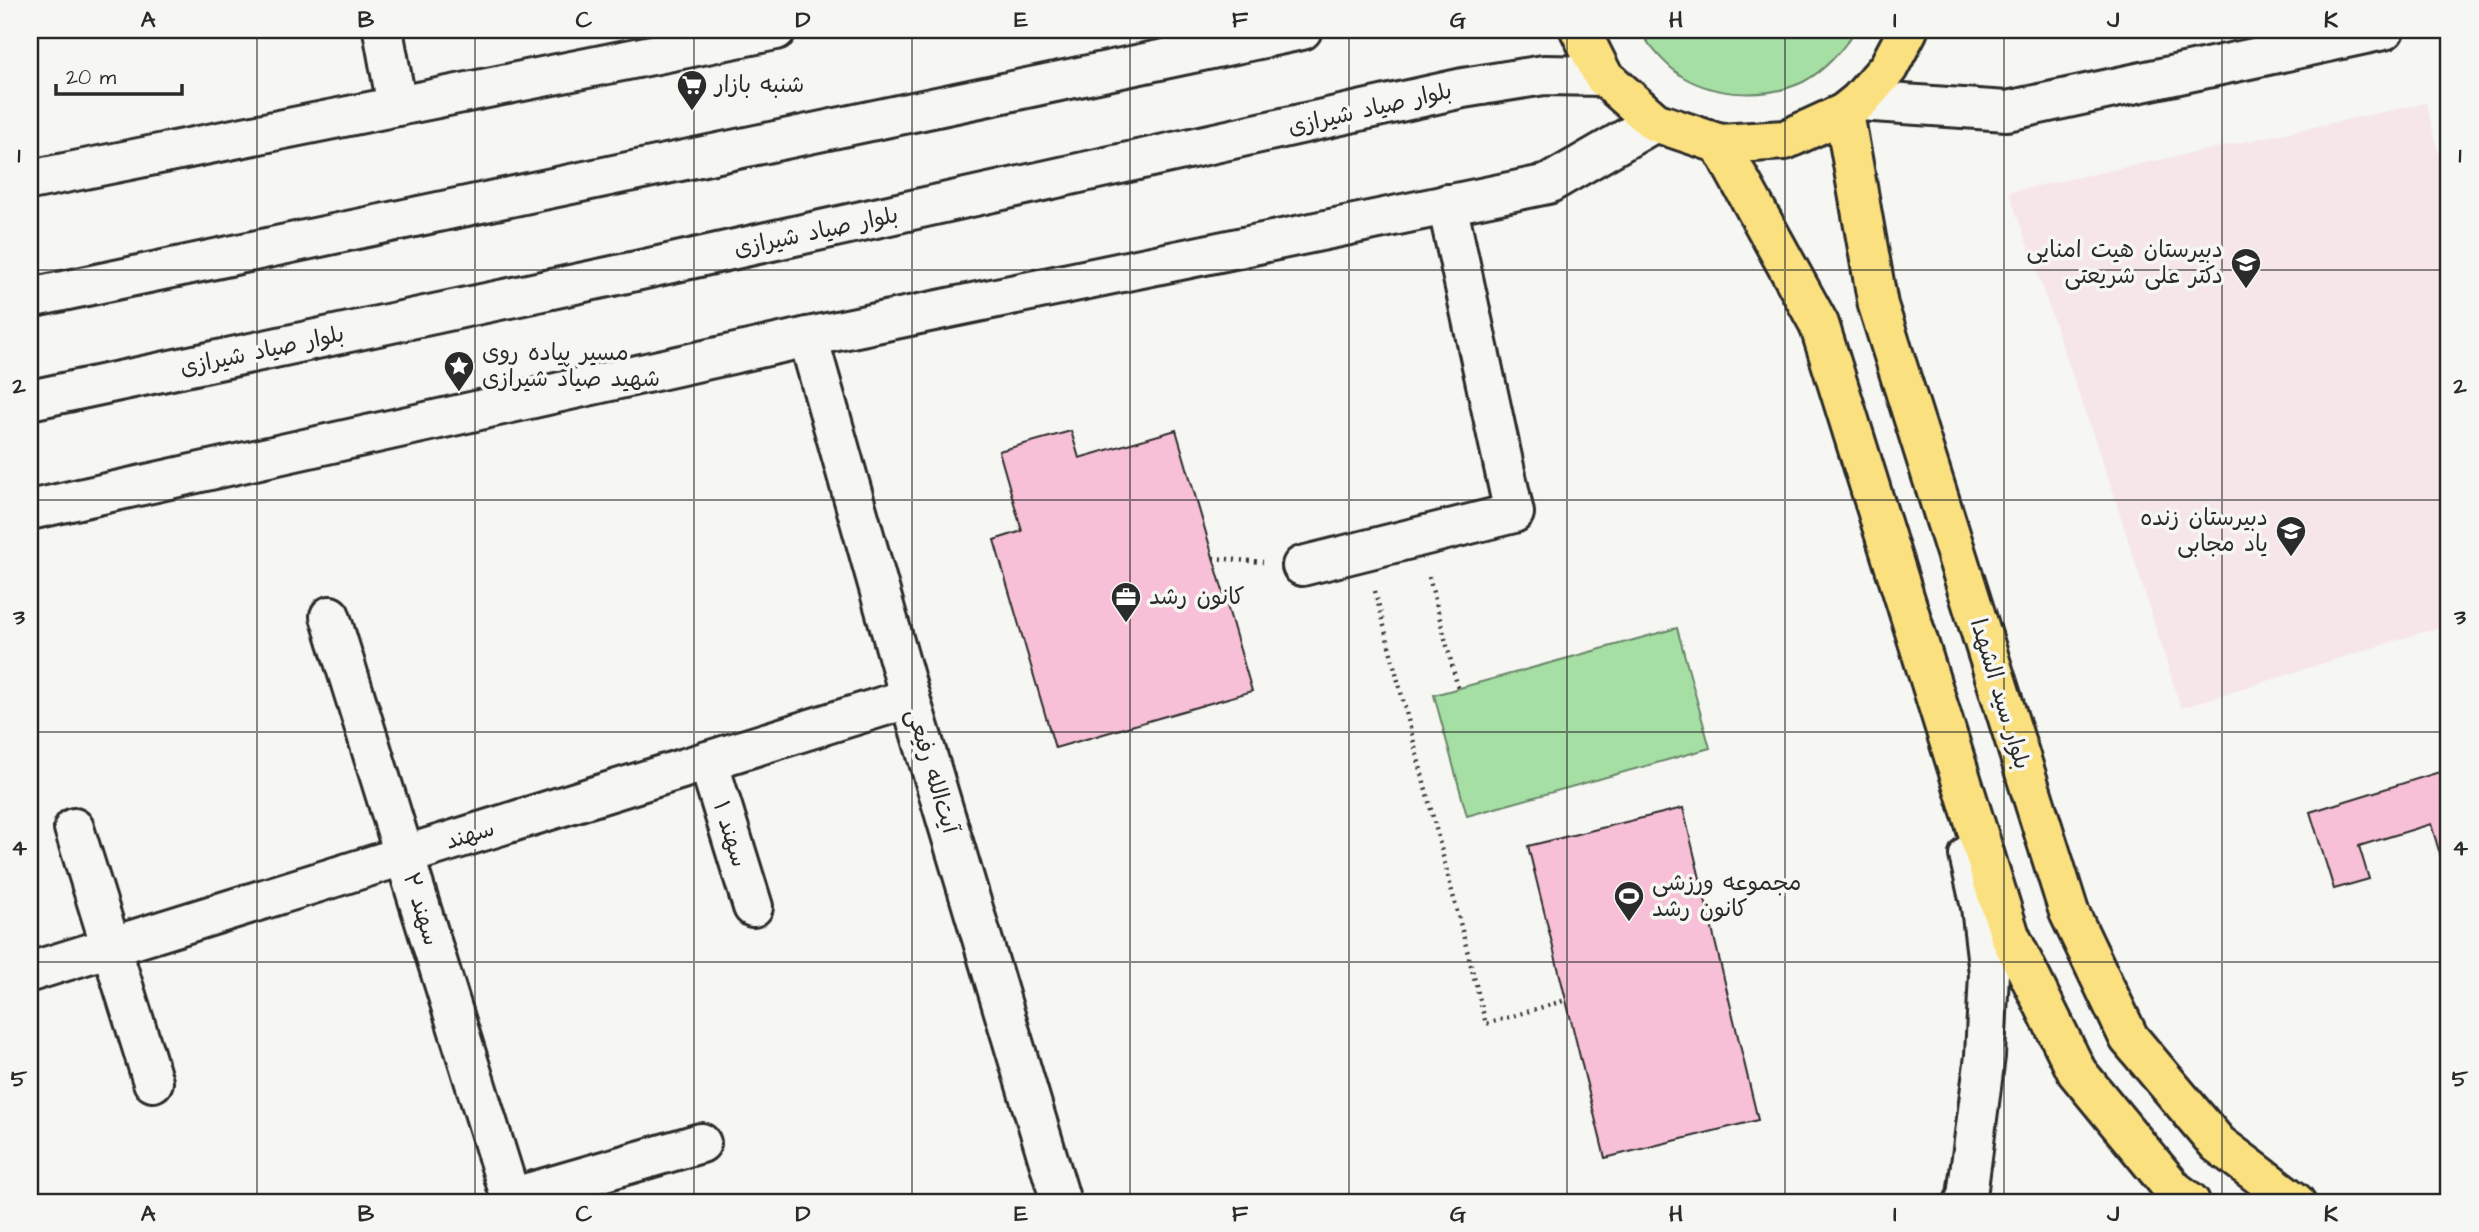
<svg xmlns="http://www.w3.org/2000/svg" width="2479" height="1232" viewBox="0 0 2479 1232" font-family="'Architects Daughter','Playpen Sans Arabic',sans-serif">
  <rect width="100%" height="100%" fill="#f6f6f2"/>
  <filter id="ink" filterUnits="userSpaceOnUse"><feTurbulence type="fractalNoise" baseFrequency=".0143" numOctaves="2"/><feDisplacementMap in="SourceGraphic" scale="14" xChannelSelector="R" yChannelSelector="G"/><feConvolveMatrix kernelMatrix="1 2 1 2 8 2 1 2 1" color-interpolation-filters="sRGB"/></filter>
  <g filter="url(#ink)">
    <polygon fill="#f6e6ea" points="2426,103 2449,194 2449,624 2181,708 2113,492 2009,192"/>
    <g fill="#a6dfa4" stroke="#688568" stroke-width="2">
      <path d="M1639,30h217c-14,20 -30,40 -53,52 -36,17 -86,15 -120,-5 -18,-12 -32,-29 -44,-47z"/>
      <polygon points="1677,628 1710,748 1467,816 1434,695"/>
    </g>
    <g fill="#f7c0d7" stroke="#2b2b2b" stroke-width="2">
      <polygon points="1176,430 1252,691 1055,748 994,540 1022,531 999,451 1071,431 1079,458"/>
      <polygon points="2449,769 2449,884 2431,824 2359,846 2369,879 2334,889 2310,812"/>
      <polygon points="1683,808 1758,1120 1605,1158 1528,846"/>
    </g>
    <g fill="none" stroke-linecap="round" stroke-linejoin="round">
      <g stroke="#2b2b2b" stroke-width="44">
        <g id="minor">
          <polyline points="383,30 397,106"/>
          <polyline points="1859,101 2007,111 2384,30"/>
          <polyline points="30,180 776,30"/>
          <polyline points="30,298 1302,30"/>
          <polyline points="808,337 910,698 1061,1202"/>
          <polyline points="30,400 636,271 1463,88 1544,75 1603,76"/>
          <polyline points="30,510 808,337 1548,184 1655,122"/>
          <polyline points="1302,566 1514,513 1447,204"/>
          <polyline points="330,616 512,1202"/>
          <polyline points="708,761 753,907"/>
          <polyline points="74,828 153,1082"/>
          <polyline points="30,972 910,698"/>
          <polyline points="511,1198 701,1143"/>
          <polyline points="1964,1202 1967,1196 1985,1056 1989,973 1981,907 1969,855"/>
        </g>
      </g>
      <g stroke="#2b2b2b" stroke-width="44">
        <g id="major">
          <polyline points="1580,30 1603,76 1655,122 1720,144 1785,140 1844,113 1859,101 1888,68 1908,30"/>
          <polyline points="1844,113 1878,305 2069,912 2129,1038 2218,1144 2295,1202"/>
          <polyline points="1720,144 1819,324 2010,936 2077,1072 2174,1190 2190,1202"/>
        </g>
      </g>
      <g stroke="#2b2b2b" stroke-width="4.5" stroke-dasharray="2 5" stroke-linecap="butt">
        <polyline points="1213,558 1263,562"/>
        <polyline points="1429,577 1458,688"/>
        <polyline points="1375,591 1486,1024 1566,1000"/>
      </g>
      <use href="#minor" stroke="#f6f6f2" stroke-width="38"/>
      <use href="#major" stroke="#fbe080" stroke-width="38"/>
    </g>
  </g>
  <path fill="none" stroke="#2b2b2b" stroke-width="2" stroke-opacity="0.55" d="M257,30v1172M475,30v1172M694,30v1172M912,30v1172M1130,30v1172M1349,30v1172M1567,30v1172M1785,30v1172M2004,30v1172M2222,30v1172M30,270h2419M30,500h2419M30,732h2419M30,962h2419"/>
  <defs>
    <g id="supermarket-pin" transform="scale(1.575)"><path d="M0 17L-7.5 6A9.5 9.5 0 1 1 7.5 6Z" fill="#2b2b2b" stroke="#f6f6f2"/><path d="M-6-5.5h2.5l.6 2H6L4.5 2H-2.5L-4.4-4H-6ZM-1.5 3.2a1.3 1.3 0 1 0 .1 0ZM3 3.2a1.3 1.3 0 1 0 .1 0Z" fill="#fff"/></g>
    <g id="school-pin" transform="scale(1.575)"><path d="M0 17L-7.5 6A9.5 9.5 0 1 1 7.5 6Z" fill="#2b2b2b" stroke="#f6f6f2"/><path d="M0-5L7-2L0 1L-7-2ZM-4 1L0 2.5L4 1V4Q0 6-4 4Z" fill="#fff"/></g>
    <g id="sight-pin" transform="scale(1.575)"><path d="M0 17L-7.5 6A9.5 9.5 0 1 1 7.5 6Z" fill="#2b2b2b" stroke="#f6f6f2"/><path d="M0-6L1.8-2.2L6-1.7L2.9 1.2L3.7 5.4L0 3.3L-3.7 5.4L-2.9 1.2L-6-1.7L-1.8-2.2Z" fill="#fff"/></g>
    <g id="office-pin" transform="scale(1.575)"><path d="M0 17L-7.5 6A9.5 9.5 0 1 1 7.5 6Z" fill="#2b2b2b" stroke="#f6f6f2"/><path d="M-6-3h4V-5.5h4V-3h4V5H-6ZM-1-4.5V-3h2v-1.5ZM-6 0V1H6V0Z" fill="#fff"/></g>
    <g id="stadium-pin" transform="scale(1.575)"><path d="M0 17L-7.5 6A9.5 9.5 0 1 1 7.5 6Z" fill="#2b2b2b" stroke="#f6f6f2"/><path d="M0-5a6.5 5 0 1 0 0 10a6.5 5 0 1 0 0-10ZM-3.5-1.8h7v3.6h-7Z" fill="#fff"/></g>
  </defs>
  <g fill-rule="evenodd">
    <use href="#supermarket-pin" x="692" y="85"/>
    <use href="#school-pin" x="2246" y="263"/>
    <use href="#sight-pin" x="459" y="366"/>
    <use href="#school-pin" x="2291" y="531"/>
    <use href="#office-pin" x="1126" y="597"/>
    <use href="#stadium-pin" x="1629" y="896"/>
  </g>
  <g text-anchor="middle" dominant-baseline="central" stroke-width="7" stroke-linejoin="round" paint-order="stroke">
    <g font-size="23" fill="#2b2b2b" stroke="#f6f6f2" text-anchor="start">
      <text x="715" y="85">شنبه بازار</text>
      <text x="2223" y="250" text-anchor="end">دبیرستان هیت امنایی<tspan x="2223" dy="26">دکتر علی شریعتی</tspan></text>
      <text x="482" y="353">مسیر پیاده روی<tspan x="482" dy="26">شهید صیاد شیرازی</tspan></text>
      <text x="2268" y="518" text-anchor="end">دبیرستان زنده<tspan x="2268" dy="26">یاد مجابی</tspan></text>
      <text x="1149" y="597">کانون رشد</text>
      <text x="1652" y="883">مجموعه ورزشی<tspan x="1652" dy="26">کانون رشد</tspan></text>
    </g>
    <g font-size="23" fill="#2b2b2b" stroke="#f6f6f2">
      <text transform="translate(1370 109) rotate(-13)">بلوار صیاد شیرازی</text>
      <text transform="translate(816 232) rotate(-12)">بلوار صیاد شیرازی</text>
      <text transform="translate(262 351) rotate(-12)">بلوار صیاد شیرازی</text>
      <text transform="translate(2000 694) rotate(73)">بلوار سید الشهدا</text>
      <text transform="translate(932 771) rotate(73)">آیت‌الله رفیعی</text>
      <text transform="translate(730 834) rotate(73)">سهند ۱</text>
      <text transform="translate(470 835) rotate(-17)">سهند</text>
      <text transform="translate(421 909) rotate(73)">سهند ۲</text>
    </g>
  </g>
  <rect width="2479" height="1232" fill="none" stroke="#f6f6f2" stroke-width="77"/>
  <path d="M56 84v10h126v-10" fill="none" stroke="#2b2b2b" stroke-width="3.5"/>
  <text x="66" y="84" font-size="21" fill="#2b2b2b" stroke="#f6f6f2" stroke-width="5" paint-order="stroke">20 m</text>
  <rect x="38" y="38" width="2402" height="1156" fill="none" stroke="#2b2b2b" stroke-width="2.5"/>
  <g font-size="23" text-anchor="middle" font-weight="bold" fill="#2b2b2b">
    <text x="148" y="27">A</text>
    <text x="366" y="27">B</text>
    <text x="584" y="27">C</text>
    <text x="803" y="27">D</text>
    <text x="1021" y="27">E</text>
    <text x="1240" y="27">F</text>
    <text x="1458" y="27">G</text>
    <text x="1676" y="27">H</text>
    <text x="1895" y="27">I</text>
    <text x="2113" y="27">J</text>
    <text x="2331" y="27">K</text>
    <text x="19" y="162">1</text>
    <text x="2460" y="162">1</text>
    <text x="19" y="393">2</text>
    <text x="2460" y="393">2</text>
    <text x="19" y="624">3</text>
    <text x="2460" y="624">3</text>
    <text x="19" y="855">4</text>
    <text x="2460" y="855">4</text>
    <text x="19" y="1086">5</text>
    <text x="2460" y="1086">5</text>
    <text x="148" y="1221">A</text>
    <text x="366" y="1221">B</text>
    <text x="584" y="1221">C</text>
    <text x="803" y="1221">D</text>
    <text x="1021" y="1221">E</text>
    <text x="1240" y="1221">F</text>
    <text x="1458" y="1221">G</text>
    <text x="1676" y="1221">H</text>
    <text x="1895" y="1221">I</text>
    <text x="2113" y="1221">J</text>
    <text x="2331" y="1221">K</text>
  </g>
</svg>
